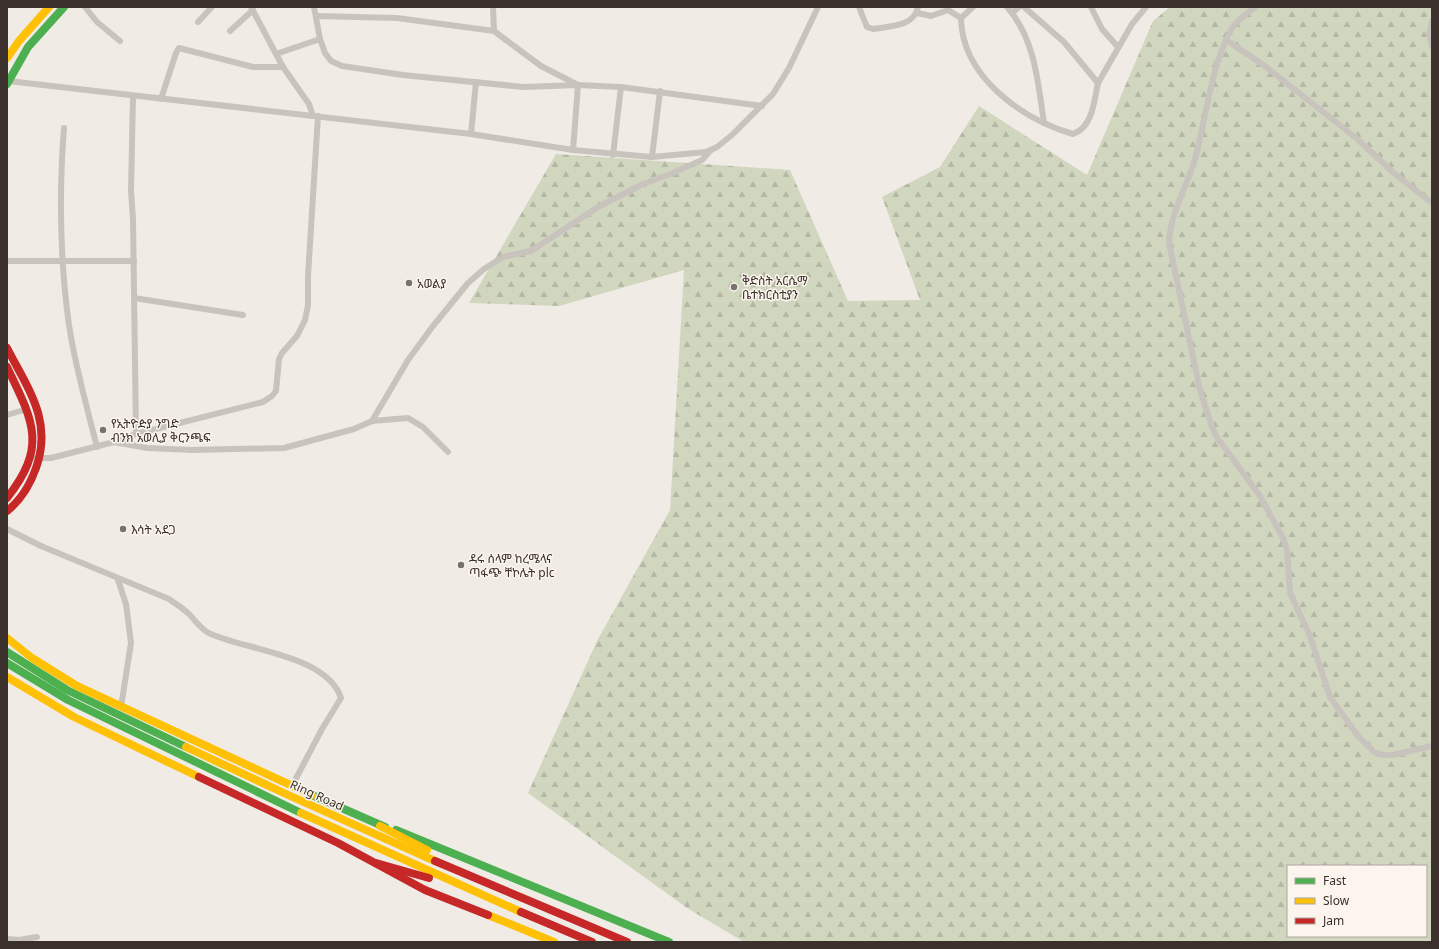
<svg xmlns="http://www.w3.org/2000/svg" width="1439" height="949" viewBox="0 0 1439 949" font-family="'Noto Sans','Noto Sans Ethiopic',sans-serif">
  <defs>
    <pattern id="forest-firs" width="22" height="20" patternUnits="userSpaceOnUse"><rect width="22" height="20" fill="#d1d6bf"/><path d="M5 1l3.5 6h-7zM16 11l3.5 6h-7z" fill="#b4b8a4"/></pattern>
  </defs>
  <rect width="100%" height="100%" fill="#f0ebe5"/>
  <path fill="url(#forest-firs)" fill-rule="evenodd" d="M1170,7h262v935h-688l-57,-34 -159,-115 69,-152 73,-131 14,-240 -125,36 -90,-3 87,-149 234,16 58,131 72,-1 -38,-103 58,-30 39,-61 108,69 66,-154zM1288,866h138v70h-138z"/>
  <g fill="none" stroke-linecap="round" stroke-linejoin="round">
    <g stroke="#c9c3be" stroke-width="6">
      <polyline points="85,7 97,22 120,41"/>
      <polyline points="251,7 283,67 309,104 313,116"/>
      <polyline points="314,7 320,39 325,53 331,61 342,66 403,75 524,87 578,85 621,87 762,106"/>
      <polyline points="493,7 494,31 541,66 578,85 573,150"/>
      <path d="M859,7l8,20 6,2c17,-3 41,-2 45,-22"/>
      <path d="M973,7l-12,11c1,59 61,101 112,116 20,-7 21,-33 25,-51"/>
      <path d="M1007,7c28,31 31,76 37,116"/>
      <polyline points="1024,7 1064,42 1098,83 1132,24 1146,7"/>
      <polyline points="1091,7 1102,29 1118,47"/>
      <path d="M1255,7c-8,7 -19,13 -24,23 -20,36 -25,89 -36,129 -8,28 -25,54 -26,84l31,147 11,34 5,12 44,60 24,44 3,10 3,43 20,43 20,61 28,39 16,16 9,3h10l39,-9"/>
      <polyline points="917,13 931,16 948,10 961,18"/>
      <polyline points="1012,13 1019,7"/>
      <polyline points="316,16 397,18 494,31"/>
      <polyline points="1432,21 1429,34 1432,46"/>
      <polyline points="198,22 212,7"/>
      <polyline points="230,31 253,10"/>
      <polyline points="1226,40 1265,66 1356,138 1395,174 1432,203"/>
      <polyline points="276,54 320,39"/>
      <polyline points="8,81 471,134 573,150 652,157 706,152 717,147 732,135 773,94 789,68 818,7"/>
      <polyline points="161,99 176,53 179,48 253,67 283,67"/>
      <path d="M64,128c-5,65 -4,133 5,197 6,41 18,82 28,122"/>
      <polyline points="471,134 476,82"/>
      <polyline points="613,155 621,87"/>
      <polyline points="652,157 660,91"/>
      <polyline points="7,261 134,261"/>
      <polyline points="134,298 243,315"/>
      <polyline points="7,415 27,409"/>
      <polyline points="372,421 408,360 433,326 468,283 484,269 503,257 531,251 598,207 643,184 673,173 702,160 711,150"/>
      <polyline points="136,434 263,402 272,396 276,391 279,359 282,353 297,336 305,320 308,305 308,276 318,116"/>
      <polyline points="114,442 136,434 133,219 131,191 133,96"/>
      <polyline points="36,458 51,458 114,442 147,448 192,450 284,448 354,429 372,421 408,418 423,427 448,452"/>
      <path d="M7,529l34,17 128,53c7,5 14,9 20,15 7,7 12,16 22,20 35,16 116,21 130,64l-19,31 -30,57"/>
      <polyline points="118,580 126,604 131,643 121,707"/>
      <polyline points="7,939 19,940 37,937"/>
    </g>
    <g stroke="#4caf50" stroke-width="8">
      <polyline points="7,84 28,47 64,7"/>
      <polyline points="7,652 67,690 186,747"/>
      <polyline points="7,663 68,700 301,813"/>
      <polyline points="312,795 385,827"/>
      <polyline points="396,830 669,942"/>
    </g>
    <g stroke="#ffc107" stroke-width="8">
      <polyline points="7,58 19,41 49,7"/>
      <polyline points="7,638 32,658 77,686 312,795"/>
      <polyline points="7,677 74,717 199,777"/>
      <polyline points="186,747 286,794 435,861"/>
      <polyline points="301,813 521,912"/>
      <polyline points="380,826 427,850"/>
      <polyline points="488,915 554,942"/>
    </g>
    <g stroke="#c62828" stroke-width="8">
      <path d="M7,348c21,41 46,73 29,120 -6,17 -15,32 -29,43"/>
      <path d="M7,367c26,54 41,79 0,131"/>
      <polyline points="199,777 338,843 425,890 488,915"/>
      <polyline points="435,861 627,942"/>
      <polyline points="376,863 429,878"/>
      <polyline points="521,912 592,942"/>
    </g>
  </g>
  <g fill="#7a716c" stroke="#fbf5ee" stroke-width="1.5">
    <circle cx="409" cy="283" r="4"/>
    <circle cx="734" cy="287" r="4"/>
    <circle cx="103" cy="430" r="4"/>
    <circle cx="123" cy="529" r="4"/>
    <circle cx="461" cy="565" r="4"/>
  </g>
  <g text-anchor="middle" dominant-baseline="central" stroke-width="3" stroke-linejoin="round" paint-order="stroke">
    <g font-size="12" fill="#3b302b" stroke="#fbf5ee" text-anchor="start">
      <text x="742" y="280">ቅድስት አርሴማ<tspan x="742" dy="14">ቤተክርስቲያን</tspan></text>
      <text x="417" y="283">አወልያ</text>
      <text x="111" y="423">የኢትዮዽያ ንግድ<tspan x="111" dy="14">ብንክ አወሊያ ቅርንጫፍ</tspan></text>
      <text x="131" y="529">እሳት አደጋ</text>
      <text x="469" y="558">ዳሩ ሰላም ከረሜላና<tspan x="469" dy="14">ጣፋጭ ቸኮሌት plc</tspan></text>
    </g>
    <g font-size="12" fill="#3b302b" stroke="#fbf5ee">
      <text transform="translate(317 795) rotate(24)">Ring Road</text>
    </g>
  </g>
  <rect width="1439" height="949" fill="none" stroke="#3b302b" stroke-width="16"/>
  <rect x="1287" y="865" width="140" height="72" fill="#fbf5ee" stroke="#aea6a0"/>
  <rect x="1295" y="878" width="20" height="6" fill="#4caf50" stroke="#aea6a0"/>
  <text x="1323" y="885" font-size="12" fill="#3b302b">Fast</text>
  <rect x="1295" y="898" width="20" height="6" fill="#ffc107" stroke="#aea6a0"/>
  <text x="1323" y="905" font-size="12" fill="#3b302b">Slow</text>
  <rect x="1295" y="918" width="20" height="6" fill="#c62828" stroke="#aea6a0"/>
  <text x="1323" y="925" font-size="12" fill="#3b302b">Jam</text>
</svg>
